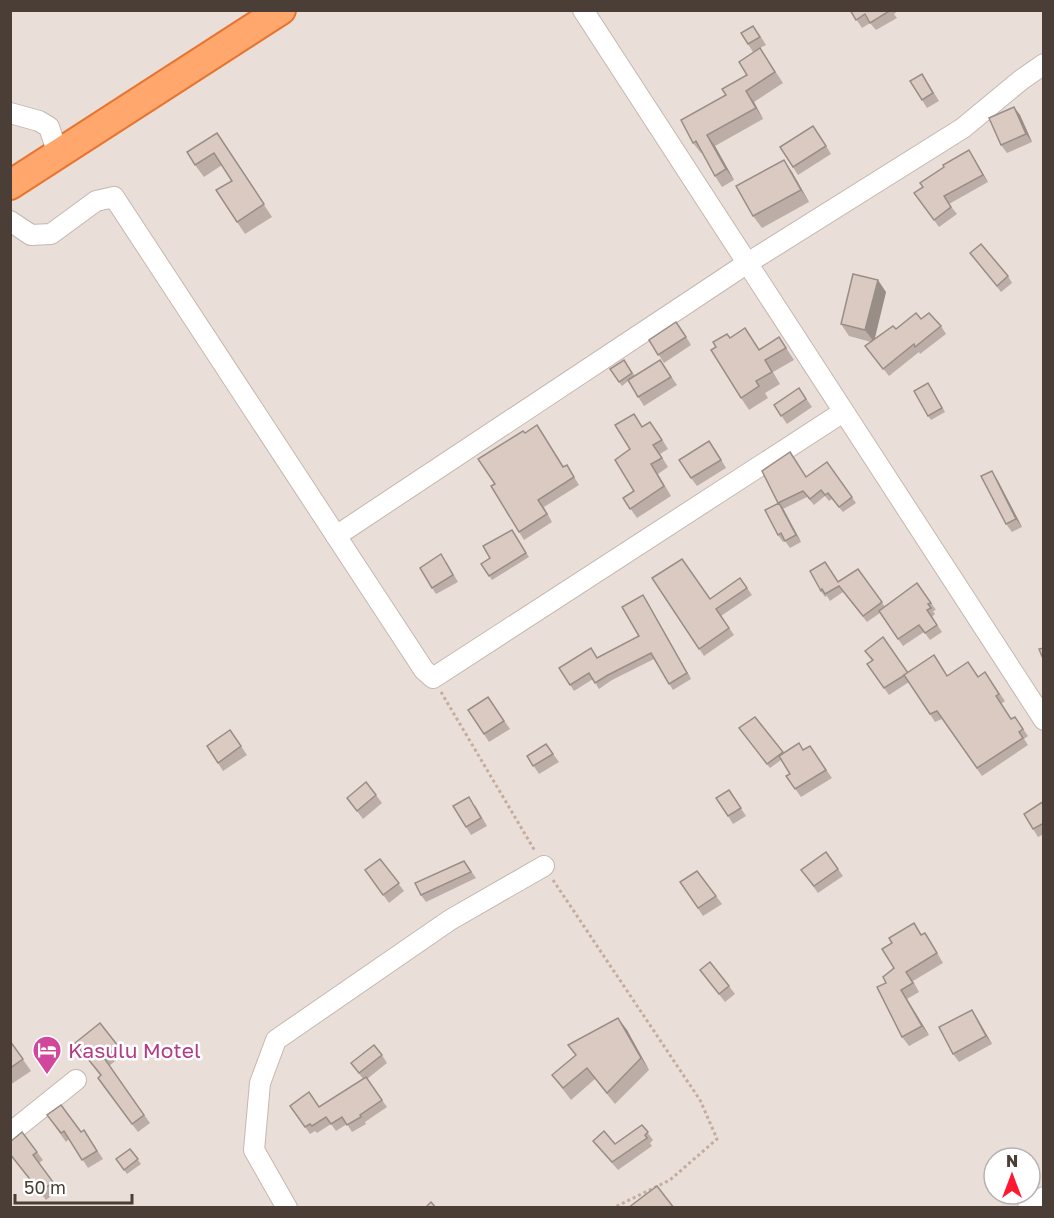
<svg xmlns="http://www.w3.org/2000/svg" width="1054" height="1218" viewBox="0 0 1054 1218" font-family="'Golos Text',sans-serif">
  <rect width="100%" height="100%" fill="#f6efea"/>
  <path fill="#eadfd8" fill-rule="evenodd" d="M10,11h1033v1196h-1032zM994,1158h36v36h-36z"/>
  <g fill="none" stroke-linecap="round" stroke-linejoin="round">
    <g stroke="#c5b7af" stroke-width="22">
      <g id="minor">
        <polyline points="583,10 1044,720"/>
        <polyline points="10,113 39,121 49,127 58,154"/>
        <polyline points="10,221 31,235 51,234 96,201 114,197 424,670 433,678 843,412"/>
        <polyline points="336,536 746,264 963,128 1021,80 1044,64"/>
        <polyline points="10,1133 76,1080"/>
        <polyline points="287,1208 254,1150 260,1083 276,1040 450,920 544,866"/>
        <polyline points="1028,1208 1044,1197"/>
      </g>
    </g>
    <g stroke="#e77532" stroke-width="32">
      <polyline id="highway" points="10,185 281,10"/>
    </g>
    <g stroke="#c5ac9c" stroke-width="3" stroke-dasharray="3 3" stroke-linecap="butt">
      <polyline points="441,692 535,851"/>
      <polyline points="553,880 700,1100 717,1139 670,1180 613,1208"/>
    </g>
    <use href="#minor" stroke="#fff" stroke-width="20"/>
    <use href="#highway" stroke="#ffa76c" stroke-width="28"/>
  </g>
  <g fill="#bcaea6">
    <polygon points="850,10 899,10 894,14 897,18 876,30 870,23 862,28"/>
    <polygon points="759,34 766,45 760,48 783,83 754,102 763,119 715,146 734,180 722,187 715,176 702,153 701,153 693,143 726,95 747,75 760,48 753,52 748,44"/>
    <polygon points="928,83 939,101 927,108 922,100"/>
    <polygon points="1014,107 1020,115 1032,142 1007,153 1001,145"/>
    <polygon points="217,133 272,217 245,234 237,222 232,181 222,165 204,177 195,165"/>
    <polygon points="819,134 831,154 798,175 780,147"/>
    <polygon points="969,150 988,182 949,204 957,214 939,227 914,193"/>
    <polygon points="792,172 809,202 762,228 753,216"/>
    <polygon points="970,253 1008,276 1012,283 1001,292"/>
    <polygon points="886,292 874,339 896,329 921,319 941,326 946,334 920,354 919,352 889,376 865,346 871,342 849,336 841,324"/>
    <polygon points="682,330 691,345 664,363 649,340"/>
    <polygon points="779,337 794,360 773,372 780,384 765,393 768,398 749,410 741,398 730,338 760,349"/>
    <polygon points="624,360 635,376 660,360 677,385 644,406 628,381 622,386 610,369"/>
    <polygon points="931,387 945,412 931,420 928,416"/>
    <polygon points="799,388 812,407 787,424 774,405"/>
    <polygon points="537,425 564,467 567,465 579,485 544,507 552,522 524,540 519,532 525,433"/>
    <polygon points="643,427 657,431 668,449 660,454 668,467 658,474 671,496 637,518 623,498 634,491"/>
    <polygon points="715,449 726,468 697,486 691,478"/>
    <polygon points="827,462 856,503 843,512 832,499 829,501 825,496 814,505 807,497 783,509 801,542 790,548 785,541 783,542 778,535 778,504 807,477"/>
    <polygon points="997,479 1022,527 1012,532 1006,524"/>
    <polygon points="512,530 529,557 492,580 481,564 490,558"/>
    <polygon points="446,561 458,582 436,594 432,588"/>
    <polygon points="858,569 885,607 917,583 936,610 933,611 935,614 932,617 942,632 930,640 924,632 903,646 880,613 867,622 843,592 830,601 827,596 825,597 821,591 838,581"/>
    <polygon points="652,578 710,599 740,578 752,595 721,616 734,635 704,656"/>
    <polygon points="643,595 691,679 673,690 654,659 612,680 599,689 593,679 574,691 559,668 598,657 639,636"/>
    <polygon points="865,651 908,673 978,677 985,672 1005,701 1001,704 1011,719 1015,717 1028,736 1024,739 1028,745 982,776 942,719 935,722 909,682 889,695 867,664 872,661"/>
    <polygon points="488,697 510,729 489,742 468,710"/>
    <polygon points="739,728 783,753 804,750 810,746 832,778 801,797 786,776 790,774 781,760 770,768"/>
    <polygon points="230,730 247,755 223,771 207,746"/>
    <polygon points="546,744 559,762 539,774 527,756"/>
    <polygon points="729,790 746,816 733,824 728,816"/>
    <polygon points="376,795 382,803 363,819 347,798"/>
    <polygon points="1044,801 1044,834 1038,837 1033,829"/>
    <polygon points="475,805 487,826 471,835 466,827"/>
    <polygon points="826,852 843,876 818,893 801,870"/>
    <polygon points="380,859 404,891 389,903 365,870"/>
    <polygon points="464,861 476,878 426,902 421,895"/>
    <polygon points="680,882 716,896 722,904 703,916"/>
    <polygon points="921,935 931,942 943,963 913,981 919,992 907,999 929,1035 909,1046 902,1037 886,983 894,968"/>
    <polygon points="700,970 729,986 735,994 725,1002"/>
    <polygon points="618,1018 627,1030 649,1070 615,1104 595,1079 571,1100 552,1075 576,1055 568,1045"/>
    <polygon points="977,1018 992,1044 959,1062 953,1054"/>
    <polygon points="10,1041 31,1071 10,1085"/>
    <polygon points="75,1043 118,1046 124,1054 109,1066 150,1123 138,1132 103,1086 101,1076"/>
    <polygon points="382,1055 387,1063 367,1079 387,1107 365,1122 366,1124 352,1132 347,1124 336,1131 331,1124 317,1133 315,1131 310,1134 290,1106 319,1107 363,1079 351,1063"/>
    <polygon points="47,1115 81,1132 84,1130 103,1159 88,1168 69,1139 66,1142"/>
    <polygon points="642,1125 653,1140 650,1143 652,1146 618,1170 599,1148 593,1141 615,1144"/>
    <polygon points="10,1142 37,1152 43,1160 39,1163 59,1190 46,1200 10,1155"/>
    <polygon points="130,1149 141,1164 127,1174 116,1159"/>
  </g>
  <g fill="#998d87">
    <polygon points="746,91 754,102 763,119 756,108"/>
    <polygon points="1014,107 1020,115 1032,142 1026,134"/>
    <polygon points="707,135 715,146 734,180 726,169"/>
    <polygon points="969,150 974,158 988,182 983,175"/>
    <polygon points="784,160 792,172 809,202 801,190"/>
    <polygon points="878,280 886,292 874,342 865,330"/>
    <polygon points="992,471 997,479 1022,527 1016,519"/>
    <polygon points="779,503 784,510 801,542 796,535"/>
    <polygon points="643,595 647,601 691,679 687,673"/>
    <polygon points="901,990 907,999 929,1035 922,1026"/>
    <polygon points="972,1010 977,1018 992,1044 986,1036"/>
    <polygon points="618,1018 627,1030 649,1070 641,1058"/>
  </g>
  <g fill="#dbcac1" stroke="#998d87" stroke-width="1.5">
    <polygon points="850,10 891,10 870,23 865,14 856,20"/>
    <polygon points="753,26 760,37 748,44 741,33"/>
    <polygon points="760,48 775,72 746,91 756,108 707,135 726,169 715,176 696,141 693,143 681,120 726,95 722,89 747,75 739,62"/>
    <polygon points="922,74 933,93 922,100 910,81"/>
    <polygon points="1014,107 1026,134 1001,145 989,118"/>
    <polygon points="813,126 826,146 793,167 780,147"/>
    <polygon points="217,133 264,204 237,222 216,190 232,181 214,153 195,165 187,152"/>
    <polygon points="969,150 983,175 944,196 951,207 934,220 914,193 923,187 920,183 944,167 943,165"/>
    <polygon points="784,160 801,190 753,216 736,186"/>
    <polygon points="981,244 1008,276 997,286 970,253"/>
    <polygon points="853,274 878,280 865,330 841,324"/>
    <polygon points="916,313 921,319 929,313 941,326 915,347 914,344 883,369 865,346 893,326 896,329"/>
    <polygon points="676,322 686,337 658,355 649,340"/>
    <polygon points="745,328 759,350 779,337 786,348 765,360 772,372 756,381 759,386 741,398 711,350 716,347 713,342 727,334 730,338"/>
    <polygon points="624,360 632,373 619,382 610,369"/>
    <polygon points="660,360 671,377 638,397 628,380"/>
    <polygon points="928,383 942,408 928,416 914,391"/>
    <polygon points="799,388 806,399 781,416 774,405"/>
    <polygon points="634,414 642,427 650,422 662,440 653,445 662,458 651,464 664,486 630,509 623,498 634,491 615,460 630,449 615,425"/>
    <polygon points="537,425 563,467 567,465 574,477 538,500 547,514 519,532 491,486 495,484 478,459 523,431 525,433"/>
    <polygon points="709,441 721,460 691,478 679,460"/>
    <polygon points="790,452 806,477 827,462 852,497 839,507 828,493 825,495 821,490 810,499 803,491 778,503 762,471"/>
    <polygon points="992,471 1016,519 1006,524 981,476"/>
    <polygon points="779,503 796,535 785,541 781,533 778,535 765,510"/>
    <polygon points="512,530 526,553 489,576 481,564 490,558 483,546"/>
    <polygon points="441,554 453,575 432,588 420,568"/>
    <polygon points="682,559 710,599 740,578 747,588 716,609 729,628 699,649 652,578"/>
    <polygon points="825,562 838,582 858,569 882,602 863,616 839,586 825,594 822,589 821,591 810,571"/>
    <polygon points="917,583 931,603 928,604 931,608 927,610 937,625 925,633 919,625 898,639 879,611"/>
    <polygon points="643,595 687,673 669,684 651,653 608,675 595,683 589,673 570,685 559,668 591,648 597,658 639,636 622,607"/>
    <polygon points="883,637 908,673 884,688 867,664 873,660 865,651"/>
    <polygon points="1044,648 1044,661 1039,649"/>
    <polygon points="934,655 947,676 968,662 978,677 985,672 999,694 996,696 1011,719 1015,717 1023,729 1019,732 1023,738 977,768 937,711 930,714 904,675"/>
    <polygon points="488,697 504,721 484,734 468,710"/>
    <polygon points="755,717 783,752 767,764 739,728"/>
    <polygon points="230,730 241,746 218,763 207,746"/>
    <polygon points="799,743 803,750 810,746 826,770 795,789 786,776 790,774 779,756"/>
    <polygon points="546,744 553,754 533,766 527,756"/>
    <polygon points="366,782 376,795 357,811 347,798"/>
    <polygon points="729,790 741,808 728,816 716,798"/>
    <polygon points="469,797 481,818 466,827 453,806"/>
    <polygon points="1044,801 1044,823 1033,829 1024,814"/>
    <polygon points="826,852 838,869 814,886 801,870"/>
    <polygon points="380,859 399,883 383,895 365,870"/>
    <polygon points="464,861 471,872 421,895 415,883"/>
    <polygon points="697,871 716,896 698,908 680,882"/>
    <polygon points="914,923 921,935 925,933 937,953 906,972 913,983 901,990 922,1026 902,1037 877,987 886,983 883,977 894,968 882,949 892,943 889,938"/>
    <polygon points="710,962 729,986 719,994 700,970"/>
    <polygon points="972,1010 986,1036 953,1054 939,1027"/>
    <polygon points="618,1018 641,1058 607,1093 587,1068 563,1088 552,1075 576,1055 568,1045"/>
    <polygon points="100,1023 118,1046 104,1058 144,1115 132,1124 98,1078 101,1075 75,1043"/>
    <polygon points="10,1041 23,1059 10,1068"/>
    <polygon points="374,1045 382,1055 359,1073 351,1063"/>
    <polygon points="366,1077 382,1100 360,1115 361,1117 347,1125 342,1117 331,1124 326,1117 312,1126 310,1124 305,1127 290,1106 309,1092 319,1107"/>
    <polygon points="61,1105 81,1132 84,1130 97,1151 82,1160 64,1131 61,1133 47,1115"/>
    <polygon points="642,1125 648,1132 645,1135 647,1138 612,1162 593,1141 604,1131 615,1144"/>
    <polygon points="22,1132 37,1152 33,1155 53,1182 40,1192 10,1154 10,1142"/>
    <polygon points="130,1149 138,1159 124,1170 116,1159"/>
    <polygon points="657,1186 674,1208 628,1208"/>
    <polygon points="431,1202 436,1208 425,1208"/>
  </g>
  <defs>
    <g id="hotel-pin" transform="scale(1.5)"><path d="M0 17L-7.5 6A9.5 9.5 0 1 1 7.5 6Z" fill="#d1479c" stroke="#fff"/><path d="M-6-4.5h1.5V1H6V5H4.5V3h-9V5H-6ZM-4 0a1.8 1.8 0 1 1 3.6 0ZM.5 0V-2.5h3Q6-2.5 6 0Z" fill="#fff"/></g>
  </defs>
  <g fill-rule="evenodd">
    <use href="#hotel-pin" x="47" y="1050"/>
  </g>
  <g text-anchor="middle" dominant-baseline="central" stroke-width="5" stroke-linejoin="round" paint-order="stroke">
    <g font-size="21" fill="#b23c85" stroke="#fff" text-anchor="start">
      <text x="68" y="1050">Kasulu Motel</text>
    </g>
  </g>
  <rect width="1054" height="1218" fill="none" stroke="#4a3e37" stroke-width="24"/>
  <g transform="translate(1012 1176)"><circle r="28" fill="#ffffff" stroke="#b7b2af" stroke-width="1.5"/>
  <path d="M0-4.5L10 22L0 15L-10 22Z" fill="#ff1831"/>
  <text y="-9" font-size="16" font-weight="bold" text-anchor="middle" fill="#4a3e37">N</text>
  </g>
  <path d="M15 1194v9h117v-9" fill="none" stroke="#4a3e37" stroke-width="3"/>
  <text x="24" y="1194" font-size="18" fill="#4a3e37" stroke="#ffffff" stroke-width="4.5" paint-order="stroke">50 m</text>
</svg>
